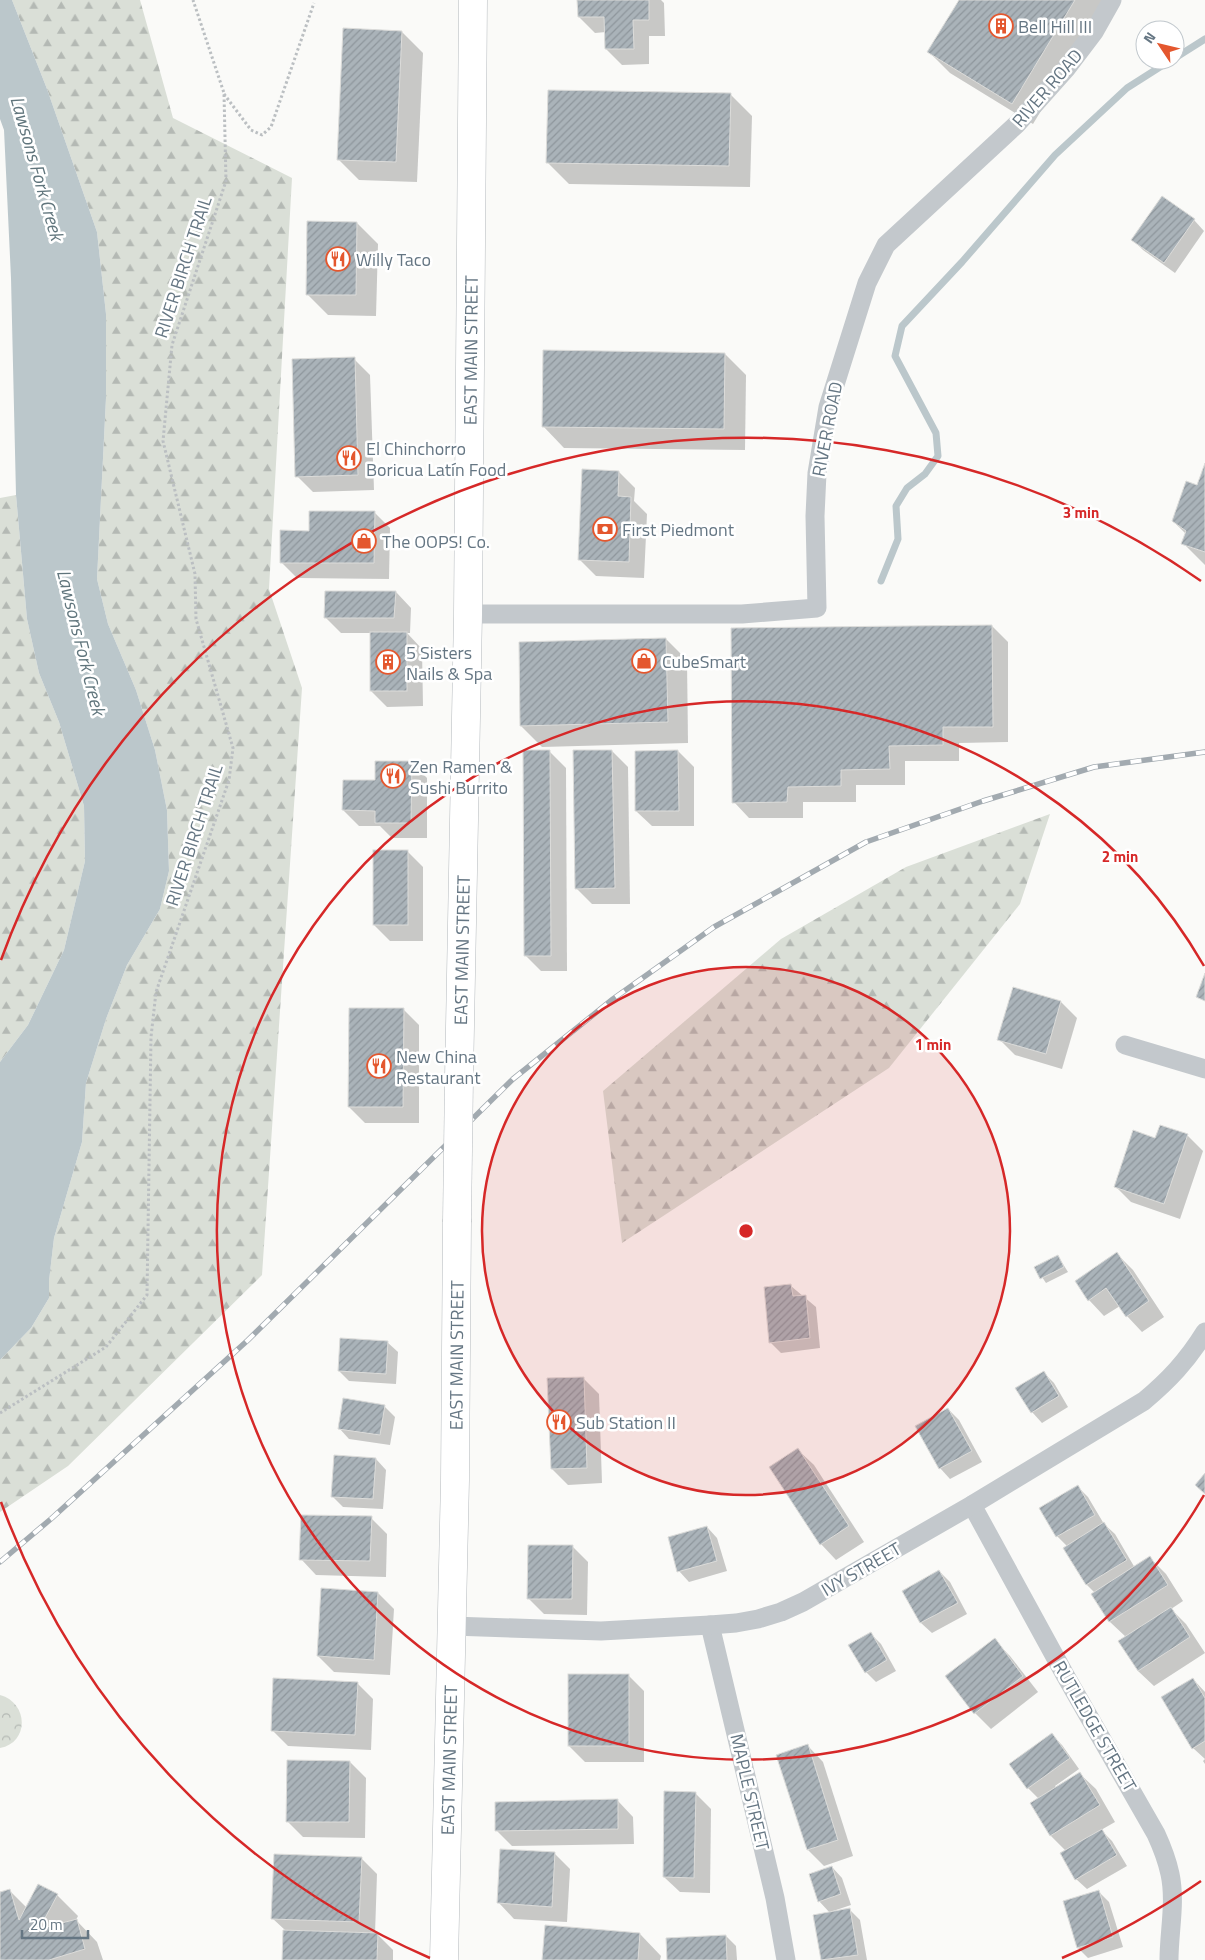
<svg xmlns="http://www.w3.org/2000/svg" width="1205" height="1960" viewBox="0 0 1205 1960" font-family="'Titillium Web',sans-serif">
  <defs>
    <pattern id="forest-firs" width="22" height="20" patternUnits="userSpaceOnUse" patternTransform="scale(1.25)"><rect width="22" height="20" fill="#dadfd7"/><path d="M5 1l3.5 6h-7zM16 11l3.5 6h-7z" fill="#b4b9b4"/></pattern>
    <pattern id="park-crowns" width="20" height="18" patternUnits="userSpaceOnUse" patternTransform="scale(1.25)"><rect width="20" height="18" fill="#dadfd7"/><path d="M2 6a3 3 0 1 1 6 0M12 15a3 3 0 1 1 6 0" fill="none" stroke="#b4b9b4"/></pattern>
    <pattern id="building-hatch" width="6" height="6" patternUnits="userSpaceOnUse" patternTransform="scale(1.25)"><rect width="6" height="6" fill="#aab3b9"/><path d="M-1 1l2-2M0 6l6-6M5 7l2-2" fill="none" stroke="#8e969c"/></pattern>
  </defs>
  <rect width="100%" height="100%" fill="#fafaf8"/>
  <g fill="url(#forest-firs)">
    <polygon points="12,0 140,0 173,118 292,178 269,589 302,688 262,1275 68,1466 0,1512 0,1360 31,1328 49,1298 49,1281 54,1238 82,1142 86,1083 106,1019 127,965 160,909 169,871 167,810 155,750 136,690 108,624 97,579 106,398 106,314 97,232 47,89"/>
    <polygon points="16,495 27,619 39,673 59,722 84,806 85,861 64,950 28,1025 0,1062 0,498"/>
    <polygon points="1050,814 1020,904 889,1068 622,1243 603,1091 781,939 906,867"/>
  </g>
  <path fill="url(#park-crowns)" d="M0,1695c29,8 29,48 0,53z"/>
  <polygon fill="#bbc7cb" points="0,0 12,0 47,89 97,232 106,314 106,398 97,579 108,624 136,690 155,750 167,810 169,871 160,909 127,965 106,1019 86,1083 82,1142 54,1238 49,1281 49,1298 31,1328 0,1360 0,1062 28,1025 64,950 85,861 84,806 59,722 39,673 27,619 16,495 11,278 4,130 0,119"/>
  <g fill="#0003">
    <polygon points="579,0 661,0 664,3 665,36 649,36 649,64 622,65 606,49 606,32 595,33 579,17"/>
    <polygon points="960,0 1108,0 1033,124 950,73 929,52"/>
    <polygon points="345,30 402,32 423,53 417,182 359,180 338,159"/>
    <polygon points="730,94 752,116 750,187 569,184 548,163"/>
    <polygon points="1194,220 1204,231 1175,273 1143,250 1133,240"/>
    <polygon points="357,223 378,244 376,316 328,315 307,294"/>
    <polygon points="725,354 746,375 745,450 564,448 543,426"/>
    <polygon points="354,359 370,375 374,490 313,492 297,476"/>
    <polygon points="1205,466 1205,565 1183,543 1186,534 1173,521 1198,486"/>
    <polygon points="619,472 635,488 634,501 647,514 644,578 596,576 580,560"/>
    <polygon points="374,512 390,528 389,579 297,578 281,562 310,532"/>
    <polygon points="396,592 411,608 410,633 407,633 422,649 423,706 387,707 371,691 371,633 341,633 325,617"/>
    <polygon points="992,626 1008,642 1008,742 959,743 959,761 905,761 905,785 856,785 856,802 803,802 803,818 749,818 734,802"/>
    <polygon points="666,639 687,660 688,743 542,747 521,726"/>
    <polygon points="612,751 628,767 630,904 592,904 576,888"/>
    <polygon points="678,751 694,767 694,826 652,826 636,811"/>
    <polygon points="550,752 566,768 567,971 541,971 525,955"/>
    <polygon points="411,762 427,778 427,838 392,838 380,826 359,826 343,810 376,782"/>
    <polygon points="407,851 423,867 423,941 390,941 374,925"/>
    <polygon points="1014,989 1061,1002 1077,1018 1062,1069 1015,1055 999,1039"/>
    <polygon points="403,1009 419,1025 419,1123 365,1123 349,1107"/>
    <polygon points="1187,1135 1203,1151 1180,1219 1131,1202 1116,1187 1156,1139"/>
    <polygon points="1117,1254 1133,1270 1164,1317 1142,1332 1127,1316 1120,1306 1104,1316 1089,1300"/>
    <polygon points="1058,1256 1068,1272 1046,1283 1036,1268"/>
    <polygon points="791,1286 816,1307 820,1348 781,1353 770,1342"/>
    <polygon points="387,1342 398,1352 396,1384 349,1381 339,1371"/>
    <polygon points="1043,1372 1054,1383 1068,1407 1042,1423 1032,1412"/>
    <polygon points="583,1378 599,1394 602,1483 568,1485 552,1469"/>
    <polygon points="384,1406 395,1417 390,1445 349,1439 339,1428"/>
    <polygon points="948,1409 959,1420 982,1462 950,1479 940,1468"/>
    <polygon points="798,1450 814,1465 864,1542 836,1560 821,1544"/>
    <polygon points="376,1459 386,1470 383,1509 343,1507 332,1496"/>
    <polygon points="1078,1487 1088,1497 1104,1524 1115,1534 1135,1568 1150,1558 1166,1574 1183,1601 1171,1609 1186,1624 1205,1653 1154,1686 1138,1671 1126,1637 1110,1622 1093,1594 1095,1593 1087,1585 1065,1549 1068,1547 1057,1536 1041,1508"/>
    <polygon points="371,1518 387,1534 386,1577 316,1575 301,1559"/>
    <polygon points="707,1527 717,1538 727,1571 689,1582 679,1571"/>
    <polygon points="572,1546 588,1562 587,1615 544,1614 528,1598"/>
    <polygon points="939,1571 950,1582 967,1614 932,1633 921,1623 904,1591"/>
    <polygon points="378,1593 394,1609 390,1675 334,1672 318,1656"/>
    <polygon points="870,1633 881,1644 896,1671 876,1682 866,1672"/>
    <polygon points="994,1640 1010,1656 1038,1692 991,1729 975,1713"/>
    <polygon points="629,1676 644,1691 644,1762 585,1762 569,1746"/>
    <polygon points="1193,1679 1205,1692 1205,1764 1203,1761 1205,1759 1193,1748 1163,1697"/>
    <polygon points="357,1683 373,1699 371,1750 288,1746 272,1730"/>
    <polygon points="1051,1734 1062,1745 1079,1769 1055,1786 1056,1788 1080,1774 1096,1789 1115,1822 1101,1830 1112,1841 1127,1866 1087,1889 1076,1879 1066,1851 1051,1836 1031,1803 1039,1799 1028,1788"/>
    <polygon points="808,1746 823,1762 853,1856 824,1866 808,1850"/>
    <polygon points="350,1762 366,1778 365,1838 303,1837 287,1821"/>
    <polygon points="695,1793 711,1809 710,1893 680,1892 664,1877"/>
    <polygon points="618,1801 633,1817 634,1844 512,1846 496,1830"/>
    <polygon points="554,1853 570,1869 567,1922 514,1919 499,1903"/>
    <polygon points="361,1858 377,1874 375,1934 377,1934 393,1950 393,1960 283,1960 285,1930 272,1918"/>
    <polygon points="832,1867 842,1878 851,1905 833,1911 833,1912 849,1909 860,1920 867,1960 822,1960 815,1916 830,1913 819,1901"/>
    <polygon points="9,1890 27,1908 57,1895 78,1916 76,1920 97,1942 103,1960 0,1960 0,1891 1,1893"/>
    <polygon points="1099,1892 1109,1902 1123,1947 1088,1958 1078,1948"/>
    <polygon points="640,1934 661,1956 660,1960 544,1960"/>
    <polygon points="726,1936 736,1946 737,1960 668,1960"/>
  </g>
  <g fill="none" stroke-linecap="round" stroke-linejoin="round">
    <g stroke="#bbc7cb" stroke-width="7">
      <polyline points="1175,58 1205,39"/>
      <polyline points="881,581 898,539 896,506 907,488 925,474 938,456 936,433 895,356 902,326 962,262 1055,155 1127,88 1171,60"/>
    </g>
  </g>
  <g fill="url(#building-hatch)" stroke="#dcdcda">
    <polygon points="577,0 649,0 649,20 633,20 634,49 605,49 604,17 578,17"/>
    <polygon points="959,0 1075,0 1012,104 927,52"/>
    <polygon points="343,28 402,31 396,162 337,160"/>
    <polygon points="548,90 731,93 729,166 546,163"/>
    <polygon points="1162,196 1195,219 1164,263 1131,240"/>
    <polygon points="307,221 357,222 356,295 306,295"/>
    <polygon points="543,350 725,353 724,429 542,427"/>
    <polygon points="355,357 358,475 295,477 292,359"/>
    <polygon points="1205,463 1205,552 1181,544 1186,531 1172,521 1186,481 1197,485"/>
    <polygon points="582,469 619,471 618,496 631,497 629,562 578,560"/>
    <polygon points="309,511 375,511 374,563 280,563 280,530 309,531"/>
    <polygon points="325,591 396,591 394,618 324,618"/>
    <polygon points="992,625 993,727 943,727 943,745 889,746 890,769 841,770 841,786 788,787 787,802 732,803 731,628"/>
    <rect x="370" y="632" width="37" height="59"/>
    <polygon points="666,638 668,722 520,726 519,642"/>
    <polygon points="523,750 550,750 551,956 524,956"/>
    <polygon points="573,750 612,750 615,888 575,889"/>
    <polygon points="678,750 679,811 635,811 635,751"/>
    <polygon points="375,761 412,761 411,823 375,823 375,811 342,810 343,780 375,780"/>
    <rect x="373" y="850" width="35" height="75"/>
    <polygon points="1205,973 1205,1001 1196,997"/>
    <polygon points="1013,987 1061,1001 1046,1054 997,1040"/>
    <polygon points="349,1008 404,1008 403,1107 348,1107"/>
    <polygon points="1160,1125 1188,1134 1164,1204 1114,1187 1133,1130 1155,1138"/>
    <polygon points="1117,1252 1149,1301 1126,1317 1106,1288 1088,1301 1075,1281"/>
    <polygon points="1058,1255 1064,1267 1040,1279 1034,1267"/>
    <polygon points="791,1284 793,1296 806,1295 810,1338 769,1343 764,1287"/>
    <polygon points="340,1338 388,1341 386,1374 338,1371"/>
    <polygon points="1044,1371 1059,1396 1031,1413 1015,1388"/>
    <polygon points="584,1377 587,1468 551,1469 547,1378"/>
    <polygon points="343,1398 385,1405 380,1435 338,1429"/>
    <polygon points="948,1408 972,1451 939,1469 915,1426"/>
    <polygon points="798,1448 849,1526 820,1545 769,1467"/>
    <polygon points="334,1455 376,1458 373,1499 331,1497"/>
    <polygon points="1205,1473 1205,1494 1195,1485"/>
    <polygon points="1078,1485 1095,1515 1056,1537 1039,1508"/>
    <polygon points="301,1515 372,1516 370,1561 299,1560"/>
    <polygon points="1104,1522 1127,1560 1086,1585 1063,1548"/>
    <polygon points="707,1526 717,1561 677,1572 668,1537"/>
    <polygon points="528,1545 573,1545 572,1599 527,1599"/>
    <polygon points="1150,1556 1168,1585 1109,1622 1091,1594"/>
    <polygon points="939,1570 958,1603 920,1623 902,1591"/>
    <polygon points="321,1588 378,1592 374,1660 317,1656"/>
    <polygon points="1171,1607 1190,1637 1138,1671 1118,1641"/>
    <polygon points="871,1632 887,1660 865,1673 848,1645"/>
    <polygon points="995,1638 1023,1676 974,1714 945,1676"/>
    <rect x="568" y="1674" width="61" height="72"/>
    <polygon points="273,1678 358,1682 355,1735 271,1731"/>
    <polygon points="1193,1678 1205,1698 1205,1741 1192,1749 1161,1697"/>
    <polygon points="1052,1733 1070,1758 1027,1789 1009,1764"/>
    <polygon points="808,1744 838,1840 807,1850 776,1755"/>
    <polygon points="287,1760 350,1761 349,1822 286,1822"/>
    <polygon points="1080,1772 1100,1805 1050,1836 1030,1803"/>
    <polygon points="664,1791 696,1792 694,1878 663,1877"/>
    <polygon points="618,1799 618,1829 495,1831 495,1802"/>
    <polygon points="1102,1829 1117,1855 1075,1880 1060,1853"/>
    <polygon points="500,1849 555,1852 552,1907 497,1903"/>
    <polygon points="274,1854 362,1857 359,1922 271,1919"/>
    <polygon points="832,1866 841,1894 818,1902 809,1874"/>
    <polygon points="38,1884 58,1894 39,1929 77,1919 85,1949 49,1960 0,1960 0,1892 10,1889 19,1920"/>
    <polygon points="1099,1890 1113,1937 1077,1948 1063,1901"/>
    <polygon points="850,1908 858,1955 821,1960 813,1915"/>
    <polygon points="545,1925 640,1933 638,1960 542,1960"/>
    <polygon points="283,1930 378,1933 377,1960 282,1960"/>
    <polygon points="726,1935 727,1960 667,1960 666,1938"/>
  </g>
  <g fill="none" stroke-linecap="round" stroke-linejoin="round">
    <g stroke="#b5babe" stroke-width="29">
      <g id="primary">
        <path id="s1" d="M459,1078l9,-464 5,-614"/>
        <path id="s2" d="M444,1960l11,-480 2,-258"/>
      </g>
    </g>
    <g stroke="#bbbfc2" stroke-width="3" stroke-dasharray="2.5 2.5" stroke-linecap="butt">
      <polyline points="224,94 251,130 262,135 271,127 314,3"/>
      <polyline points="0,1413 106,1347 147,1295 151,1037 156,992 229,780 233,748 196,619 195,574 163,441 172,345 226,181 224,93 193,0"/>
    </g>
    <g stroke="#c3c8cc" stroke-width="19">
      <polyline points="468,614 742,614 817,608 815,516 817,473 828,407 867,283 886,245 1017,124 1066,69 1094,32 1112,0"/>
      <polyline points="1125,1045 1205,1069"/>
      <path d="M972,1505l93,170 91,159c6,13 11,26 14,40 6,28 -1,58 -1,86"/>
      <polyline points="710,1625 775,1898 786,1960"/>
      <path d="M452,1626l149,5 109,-6 26,-2 22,-4 23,-7 22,-10 169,-97 172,-104c25,-21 43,-40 61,-69"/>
    </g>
    <use href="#primary" stroke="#fff" stroke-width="28"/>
    <g stroke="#a2aab0" stroke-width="5.5">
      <polyline id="rail" points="0,1562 52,1518 248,1340 513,1079 613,999 714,927 866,842 983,801 1094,767 1205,752"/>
    </g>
    <use href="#rail" stroke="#fff" stroke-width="4" stroke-dasharray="11" stroke-linecap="butt"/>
    <g stroke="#b5babe" stroke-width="29" stroke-linecap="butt">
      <polyline id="primary-bridge" points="457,1222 459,1078"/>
    </g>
    <use href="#primary-bridge" stroke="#fff" stroke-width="28"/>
  </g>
  <circle cx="746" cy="1231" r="264" fill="#d62828" fill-opacity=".12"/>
  <g fill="none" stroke="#d62828" stroke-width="2.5">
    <circle cx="746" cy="1231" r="264"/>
    <path d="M1204 1495A529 529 0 1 1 1204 966"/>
    <path d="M1201 1881A793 793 0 0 1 1062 1958M430 1958A793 793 0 0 1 1 1502M1 960A793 793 0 0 1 1201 581"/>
  </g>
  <defs>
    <g id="building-ring" transform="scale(1.25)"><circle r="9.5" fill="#fff" stroke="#e4572e" stroke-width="1.5"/><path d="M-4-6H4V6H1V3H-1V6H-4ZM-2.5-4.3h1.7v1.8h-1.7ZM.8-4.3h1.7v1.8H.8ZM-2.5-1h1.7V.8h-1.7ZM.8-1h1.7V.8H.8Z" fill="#e4572e"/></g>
    <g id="restaurant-ring" transform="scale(1.25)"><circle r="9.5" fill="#fff" stroke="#e4572e" stroke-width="1.5"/><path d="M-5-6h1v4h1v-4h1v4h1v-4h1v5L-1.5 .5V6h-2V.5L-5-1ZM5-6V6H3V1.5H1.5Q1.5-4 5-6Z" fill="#e4572e"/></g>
    <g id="bank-ring" transform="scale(1.25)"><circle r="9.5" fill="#fff" stroke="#e4572e" stroke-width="1.5"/><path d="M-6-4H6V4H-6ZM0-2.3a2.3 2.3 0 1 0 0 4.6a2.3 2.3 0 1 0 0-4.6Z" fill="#e4572e"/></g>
    <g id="shop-ring" transform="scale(1.25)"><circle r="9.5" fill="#fff" stroke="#e4572e" stroke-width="1.5"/><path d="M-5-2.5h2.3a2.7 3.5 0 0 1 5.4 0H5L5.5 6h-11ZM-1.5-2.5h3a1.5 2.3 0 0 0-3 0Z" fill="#e4572e"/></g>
  </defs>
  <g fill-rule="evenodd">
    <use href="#building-ring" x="1001" y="26"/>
    <use href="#restaurant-ring" x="338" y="259"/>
    <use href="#restaurant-ring" x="349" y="458"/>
    <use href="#bank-ring" x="605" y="529"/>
    <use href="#shop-ring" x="364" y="541"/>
    <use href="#shop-ring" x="644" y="661"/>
    <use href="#building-ring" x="388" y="662"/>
    <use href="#restaurant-ring" x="393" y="776"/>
    <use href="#restaurant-ring" x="379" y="1066"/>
    <use href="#restaurant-ring" x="559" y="1422"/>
  </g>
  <g text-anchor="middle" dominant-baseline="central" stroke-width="5" stroke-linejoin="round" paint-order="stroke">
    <g font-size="18" fill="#657683" stroke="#fff" text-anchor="start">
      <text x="1018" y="26">Bell Hill III</text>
      <text x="356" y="259">Willy Taco</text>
      <text x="366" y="448">El Chinchorro<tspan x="366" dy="21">Boricua Latín Food</tspan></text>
      <text x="622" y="529">First Piedmont</text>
      <text x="382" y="541">The OOPS! Co.</text>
      <text x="406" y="652">5 Sisters<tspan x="406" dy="21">Nails &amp; Spa</tspan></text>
      <text x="662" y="661">CubeSmart</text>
      <text x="410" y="766">Zen Ramen &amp;<tspan x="410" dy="21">Sushi Burrito</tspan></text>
      <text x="396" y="1056">New China<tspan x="396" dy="21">Restaurant</tspan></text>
      <text x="576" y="1422">Sub Station II</text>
    </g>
    <g font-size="18" fill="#657683" stroke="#fff">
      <text transform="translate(1047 88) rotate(-49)">RIVER ROAD</text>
      <text transform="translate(183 267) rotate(-72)">RIVER BIRCH TRAIL</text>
      <text stroke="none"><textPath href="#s1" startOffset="728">EAST MAIN STREET</textPath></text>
      <text transform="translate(827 429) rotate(-79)">RIVER ROAD</text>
      <text transform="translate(194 835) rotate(-72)">RIVER BIRCH TRAIL</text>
      <text stroke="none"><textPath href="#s1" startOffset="128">EAST MAIN STREET</textPath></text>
      <text stroke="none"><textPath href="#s2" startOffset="605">EAST MAIN STREET</textPath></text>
      <text transform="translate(861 1569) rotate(-30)">IVY STREET</text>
      <text transform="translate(1095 1726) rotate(60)">RUTLEDGE STREET</text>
      <text stroke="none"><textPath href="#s2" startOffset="200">EAST MAIN STREET</textPath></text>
      <text transform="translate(750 1792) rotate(77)">MAPLE STREET</text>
    </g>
    <g font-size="19" font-style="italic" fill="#60757c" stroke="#fff">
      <text transform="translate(38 168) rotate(74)">Lawsons Fork Creek</text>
      <text transform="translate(82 642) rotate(76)">Lawsons Fork Creek</text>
    </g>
  </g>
  <circle cx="746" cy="1231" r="8" fill="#d62828" stroke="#fff" stroke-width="2.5"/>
  <g font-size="15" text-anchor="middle" font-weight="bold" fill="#d62828" stroke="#fff" stroke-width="5" stroke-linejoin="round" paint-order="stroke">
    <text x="1081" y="518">3 min</text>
    <text x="1120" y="862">2 min</text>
    <text x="933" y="1050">1 min</text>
  </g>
  <g transform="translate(1160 45) rotate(305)"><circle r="24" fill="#ffffff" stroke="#c1c8cd"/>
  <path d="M0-4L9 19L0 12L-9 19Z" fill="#e4572e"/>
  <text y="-8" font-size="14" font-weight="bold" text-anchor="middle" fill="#657683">N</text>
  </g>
  <path d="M22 1930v8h66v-8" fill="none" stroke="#657683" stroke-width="2.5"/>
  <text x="30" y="1930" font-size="15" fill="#657683" stroke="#ffffff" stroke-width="4" paint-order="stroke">20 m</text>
</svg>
